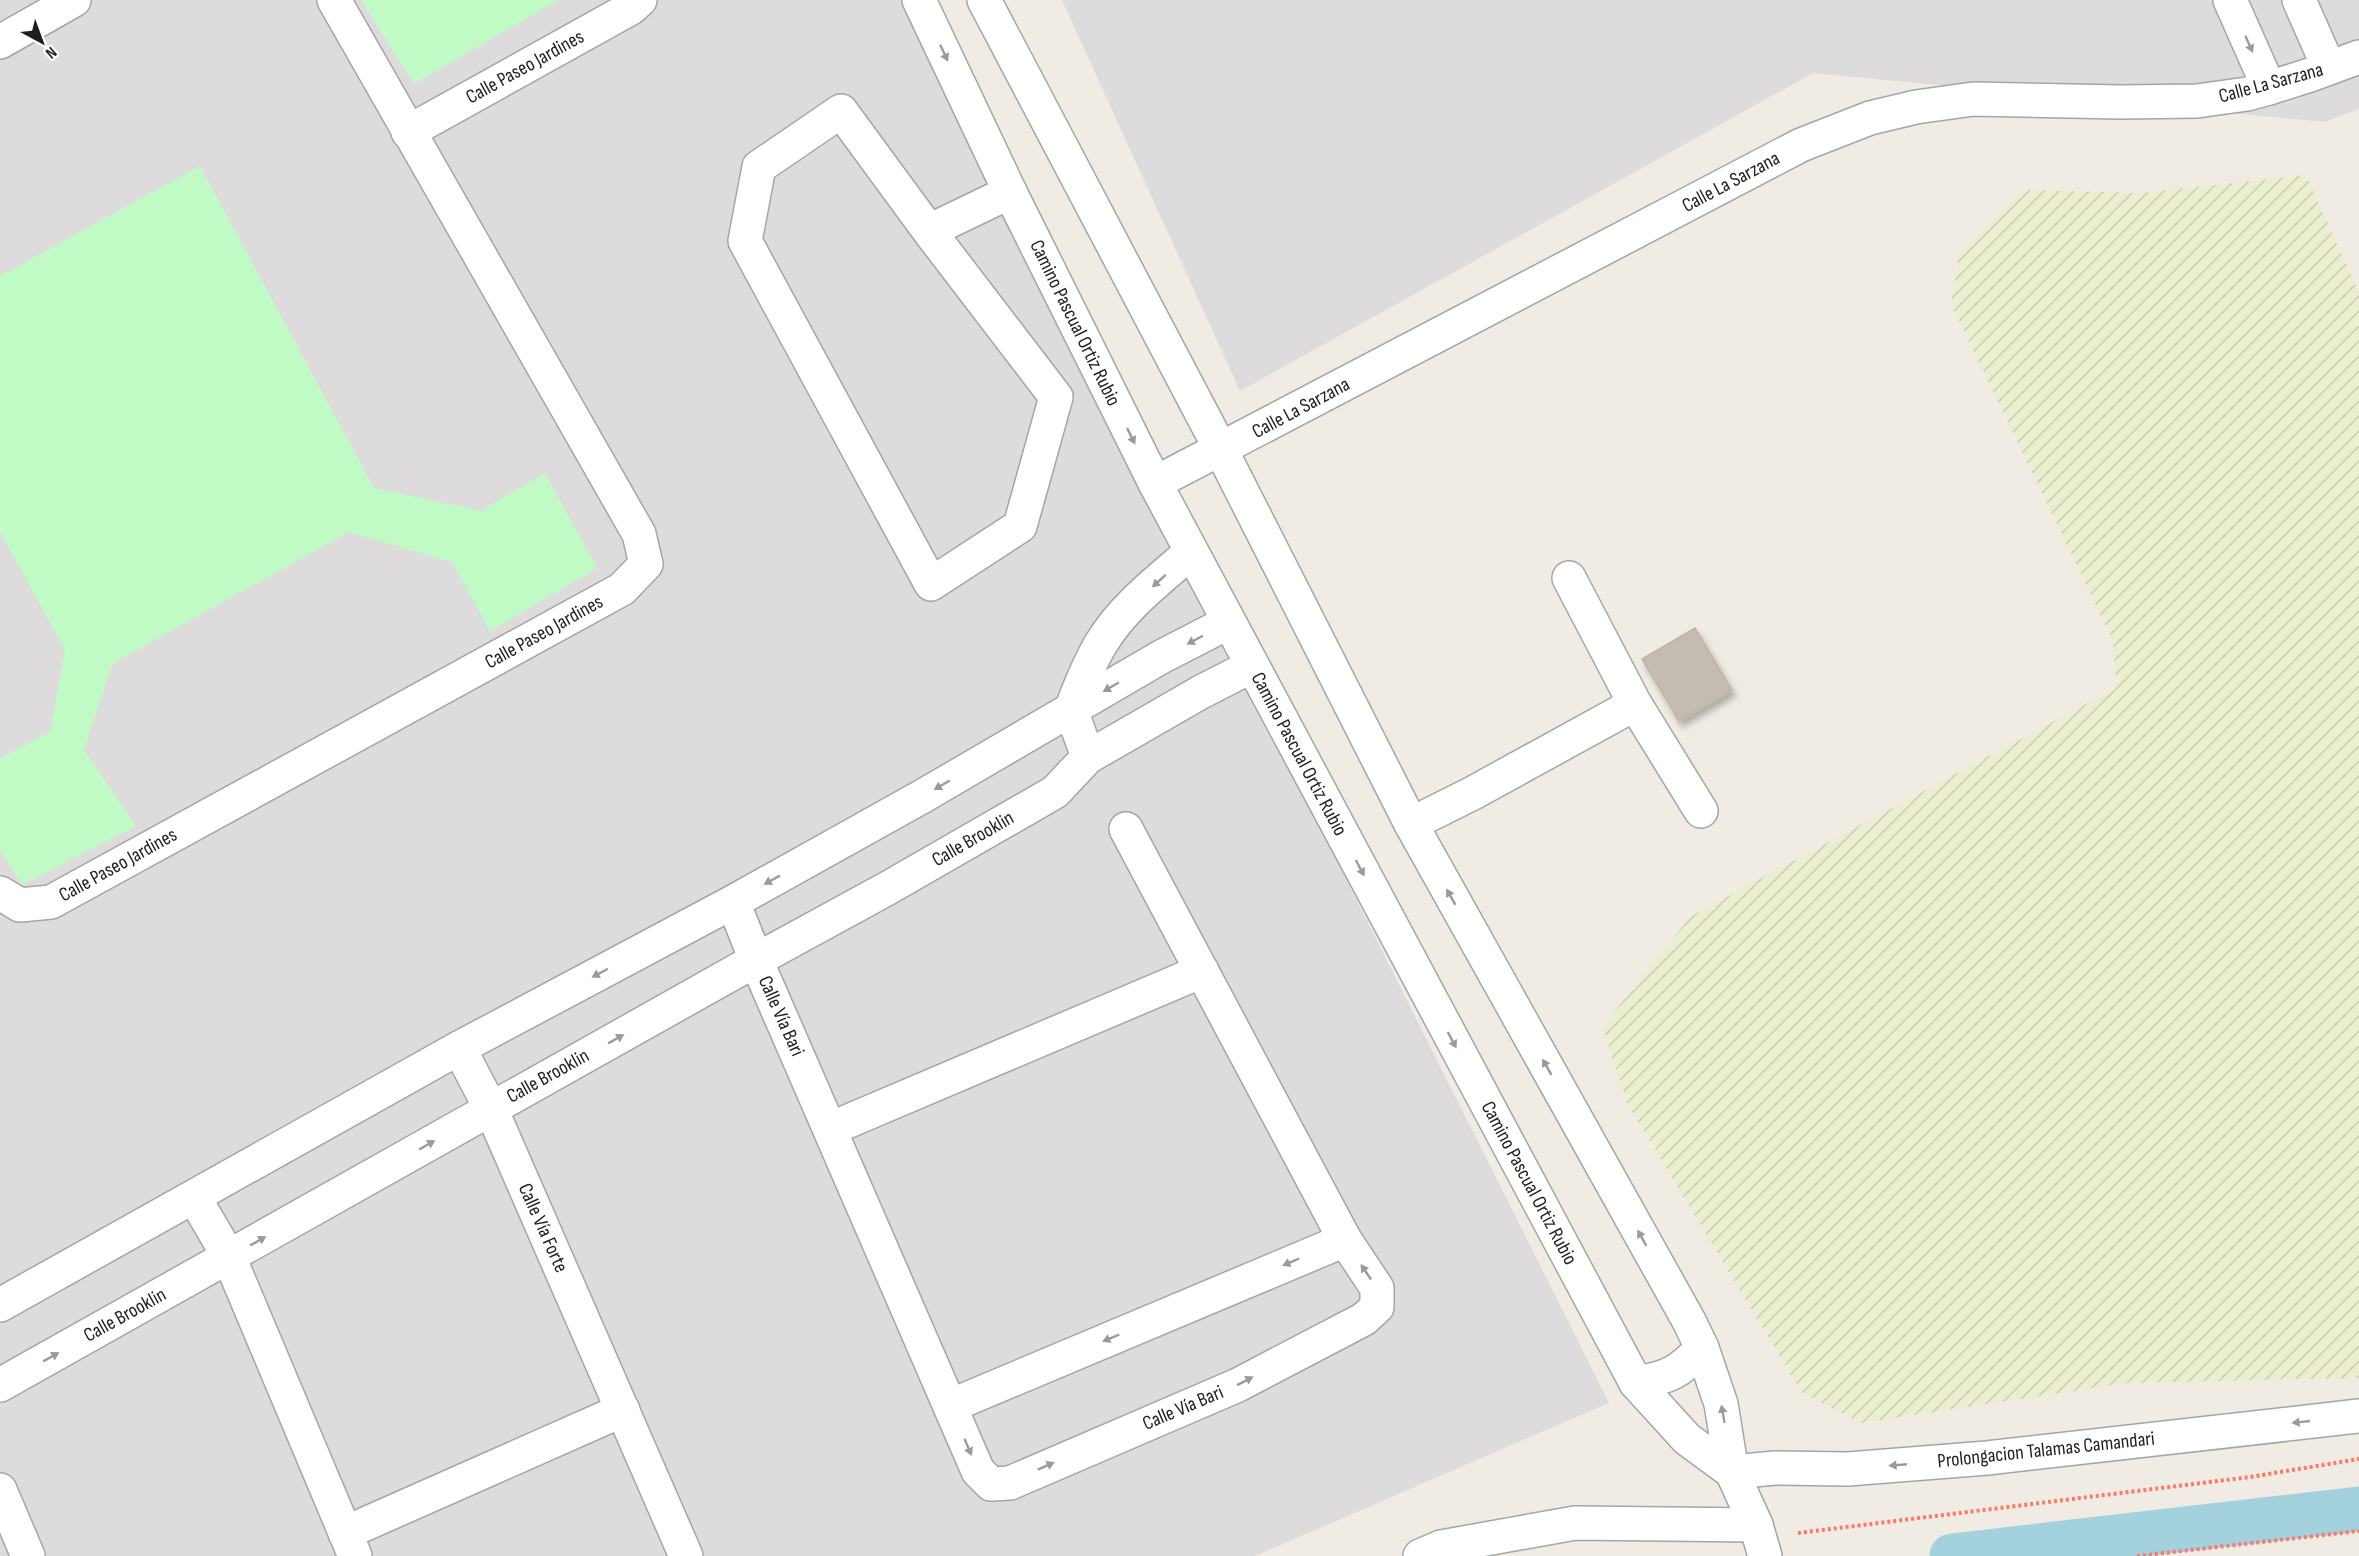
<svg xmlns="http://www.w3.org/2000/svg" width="2359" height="1556" viewBox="0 0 2359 1556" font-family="'Sofia Sans Condensed',sans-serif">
  <defs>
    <pattern id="farmland-furrows" width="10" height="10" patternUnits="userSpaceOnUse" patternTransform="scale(1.5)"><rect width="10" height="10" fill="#ecefcf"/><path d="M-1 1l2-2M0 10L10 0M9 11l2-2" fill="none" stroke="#caccb1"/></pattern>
    <filter id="shadow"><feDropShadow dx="3.5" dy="6" stdDeviation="3" flood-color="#0004"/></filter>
  </defs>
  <rect width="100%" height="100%" fill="#f0ece4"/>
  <g fill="#dddbdb">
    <polygon points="0,0 905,0 1609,1403 1255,1556 0,1556"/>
    <polygon points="1062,0 2359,0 2359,109 2324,122 1813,73 1240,391"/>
  </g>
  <polygon fill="url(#farmland-furrows)" points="2306,175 2359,292 2359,1378 2127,1383 1862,1423 1802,1393 1628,1105 1602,1027 1691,916 2116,688 2113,641 1951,304 1959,255 2024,190 2141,193"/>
  <g fill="#c0fbc5">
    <polygon points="361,0 558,0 414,84"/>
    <polygon points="200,166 374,488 481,511 545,473 597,568 490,631 452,562 349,532 113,663 84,750 136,826 22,885 0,850 0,758 50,732 65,650 0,532 0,276"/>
  </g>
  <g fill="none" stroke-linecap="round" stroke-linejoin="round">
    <polyline stroke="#a3d1de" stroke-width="45" points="1952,1556 2359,1509"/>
  </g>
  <polygon fill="#c4bbb3" stroke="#c2b2a6" stroke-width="1.5" filter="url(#shadow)" points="1695,628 1732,690 1679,721 1642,659"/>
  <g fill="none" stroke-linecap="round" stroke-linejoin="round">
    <g stroke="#a5a5a5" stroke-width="36">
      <g id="minor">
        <polyline points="919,0 1010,192 1155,483 1636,1383 1687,1439 1732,1472"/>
        <polyline points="984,0 1221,450 1411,824 1689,1321 1702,1348 1721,1404 1732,1472 1756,1525 1765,1556"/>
        <polyline points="2230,0 2269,88"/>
        <polyline points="2299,0 2329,68"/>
        <polyline points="0,42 74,0"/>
        <polyline points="408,132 631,8 640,0"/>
        <polyline points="929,231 841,111 759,167 745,241 931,584 1020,526 1056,397 929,231 1010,192"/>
        <polyline points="1155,483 1801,145 1870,118 1916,107 1973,99 2121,102 2197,101 2247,94 2269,88 2310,75 2359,57"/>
        <polyline points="1569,578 1635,704"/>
        <path d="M1088,757l-17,-47c9,-24 18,-47 31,-68 22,-36 58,-63 89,-90"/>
        <polyline points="1411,824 1473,793 1635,704 1701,811"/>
        <polyline points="0,893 20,905 51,902 622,589 646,564 639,534 334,0"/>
        <polyline points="733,902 756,960 978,1471 991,1484 1010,1483 1238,1385 1364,1319 1377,1307 1377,1288 1345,1240 1126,829"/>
        <polyline points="459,1048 491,1109 686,1556"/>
        <polyline points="830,1129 1202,971"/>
        <polyline points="194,1197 229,1257 355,1556"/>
        <polyline points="0,1305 459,1048 733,902 923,796 1161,657 1229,622"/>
        <path d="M1636,1383c32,-5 44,-11 66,-35"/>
        <polyline points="0,1385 756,960 888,888 1055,792 1088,757 1201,692 1252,666"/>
        <polyline points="950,1406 1345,1240"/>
        <polyline points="1732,1472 1775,1468 1848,1469 1987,1458 2359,1416"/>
        <polyline points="0,1490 28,1556"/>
        <polyline points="345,1533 623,1410"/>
        <polyline points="1420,1556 1441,1547 1575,1523 1756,1525"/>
      </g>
    </g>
    <g stroke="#fd7868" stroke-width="4" stroke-dasharray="3 3" stroke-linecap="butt">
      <polyline points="1798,1533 2250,1477 2359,1459"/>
      <polyline points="2137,1556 2359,1531"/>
    </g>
    <use href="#minor" stroke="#fff" stroke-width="33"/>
  </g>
  <defs><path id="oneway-solid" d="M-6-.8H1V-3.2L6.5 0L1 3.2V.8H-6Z" transform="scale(1.5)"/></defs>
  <g fill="#9a9a9a">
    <use href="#oneway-solid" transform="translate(2249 44) rotate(66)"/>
    <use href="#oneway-solid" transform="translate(944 53) rotate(65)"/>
    <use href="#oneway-solid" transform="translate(1131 436) rotate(64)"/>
    <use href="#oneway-solid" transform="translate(1159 581) rotate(138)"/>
    <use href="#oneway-solid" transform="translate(1195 640) rotate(152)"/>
    <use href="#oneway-solid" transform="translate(1111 687) rotate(150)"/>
    <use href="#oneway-solid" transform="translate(942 785) rotate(150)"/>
    <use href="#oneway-solid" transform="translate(1360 868) rotate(62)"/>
    <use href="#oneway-solid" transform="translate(772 880) rotate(151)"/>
    <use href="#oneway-solid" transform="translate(1451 897) rotate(-119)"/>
    <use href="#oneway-solid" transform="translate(600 973) rotate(152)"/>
    <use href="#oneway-solid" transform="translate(616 1039) rotate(-29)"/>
    <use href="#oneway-solid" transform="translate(1452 1040) rotate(62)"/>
    <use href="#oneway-solid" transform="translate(1547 1067) rotate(-119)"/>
    <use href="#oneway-solid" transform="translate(427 1145) rotate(-30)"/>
    <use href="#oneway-solid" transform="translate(1642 1238) rotate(-119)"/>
    <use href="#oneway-solid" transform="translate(258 1241) rotate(-30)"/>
    <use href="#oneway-solid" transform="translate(1291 1262) rotate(157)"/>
    <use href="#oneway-solid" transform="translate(1366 1272) rotate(-124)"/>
    <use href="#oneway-solid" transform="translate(1111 1338) rotate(157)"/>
    <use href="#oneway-solid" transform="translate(51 1357) rotate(-29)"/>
    <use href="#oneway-solid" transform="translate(1245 1381) rotate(-27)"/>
    <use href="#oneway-solid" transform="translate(1723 1414) rotate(-100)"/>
    <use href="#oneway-solid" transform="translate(2301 1422) rotate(174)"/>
    <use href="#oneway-solid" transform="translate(968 1447) rotate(67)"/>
    <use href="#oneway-solid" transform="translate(1898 1465) rotate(175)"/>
    <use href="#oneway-solid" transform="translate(1046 1466) rotate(-24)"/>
  </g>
  <g text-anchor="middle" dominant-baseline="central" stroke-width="4.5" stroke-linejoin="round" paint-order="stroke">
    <g font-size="20" fill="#1e1e1e" stroke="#fff">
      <text transform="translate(525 67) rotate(-29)">Calle Paseo Jardines</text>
      <text transform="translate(2271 83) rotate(-15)">Calle La Sarzana</text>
      <text transform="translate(1731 182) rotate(-28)">Calle La Sarzana</text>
      <text transform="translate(1075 323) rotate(64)">Camino Pascual Ortiz Rubio</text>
      <text transform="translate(1301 408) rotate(-28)">Calle La Sarzana</text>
      <text transform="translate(544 632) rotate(-29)">Calle Paseo Jardines</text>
      <text transform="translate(1299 754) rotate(62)">Camino Pascual Ortiz Rubio</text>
      <text transform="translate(973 839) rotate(-30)">Calle Brooklin</text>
      <text transform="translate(118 865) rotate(-29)">Calle Paseo Jardines</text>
      <text transform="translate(781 1016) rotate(66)">Calle Vía Bari</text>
      <text transform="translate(548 1076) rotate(-29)">Calle Brooklin</text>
      <text transform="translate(1529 1183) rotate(62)">Camino Pascual Ortiz Rubio</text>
      <text transform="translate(543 1228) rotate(66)">Calle Vía Forte</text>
      <text transform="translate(125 1315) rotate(-29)">Calle Brooklin</text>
      <text transform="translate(1183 1408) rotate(-23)">Calle Vía Bari</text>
      <text transform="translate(2046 1450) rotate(-6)">Prolongacion Talamas Camandari</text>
    </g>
  </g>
  <g transform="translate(42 42) rotate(139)" stroke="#ffffff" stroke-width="4.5" paint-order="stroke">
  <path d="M0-4.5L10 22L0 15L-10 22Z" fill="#1e1e1e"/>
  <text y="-9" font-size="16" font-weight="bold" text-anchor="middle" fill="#1e1e1e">N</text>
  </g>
</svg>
